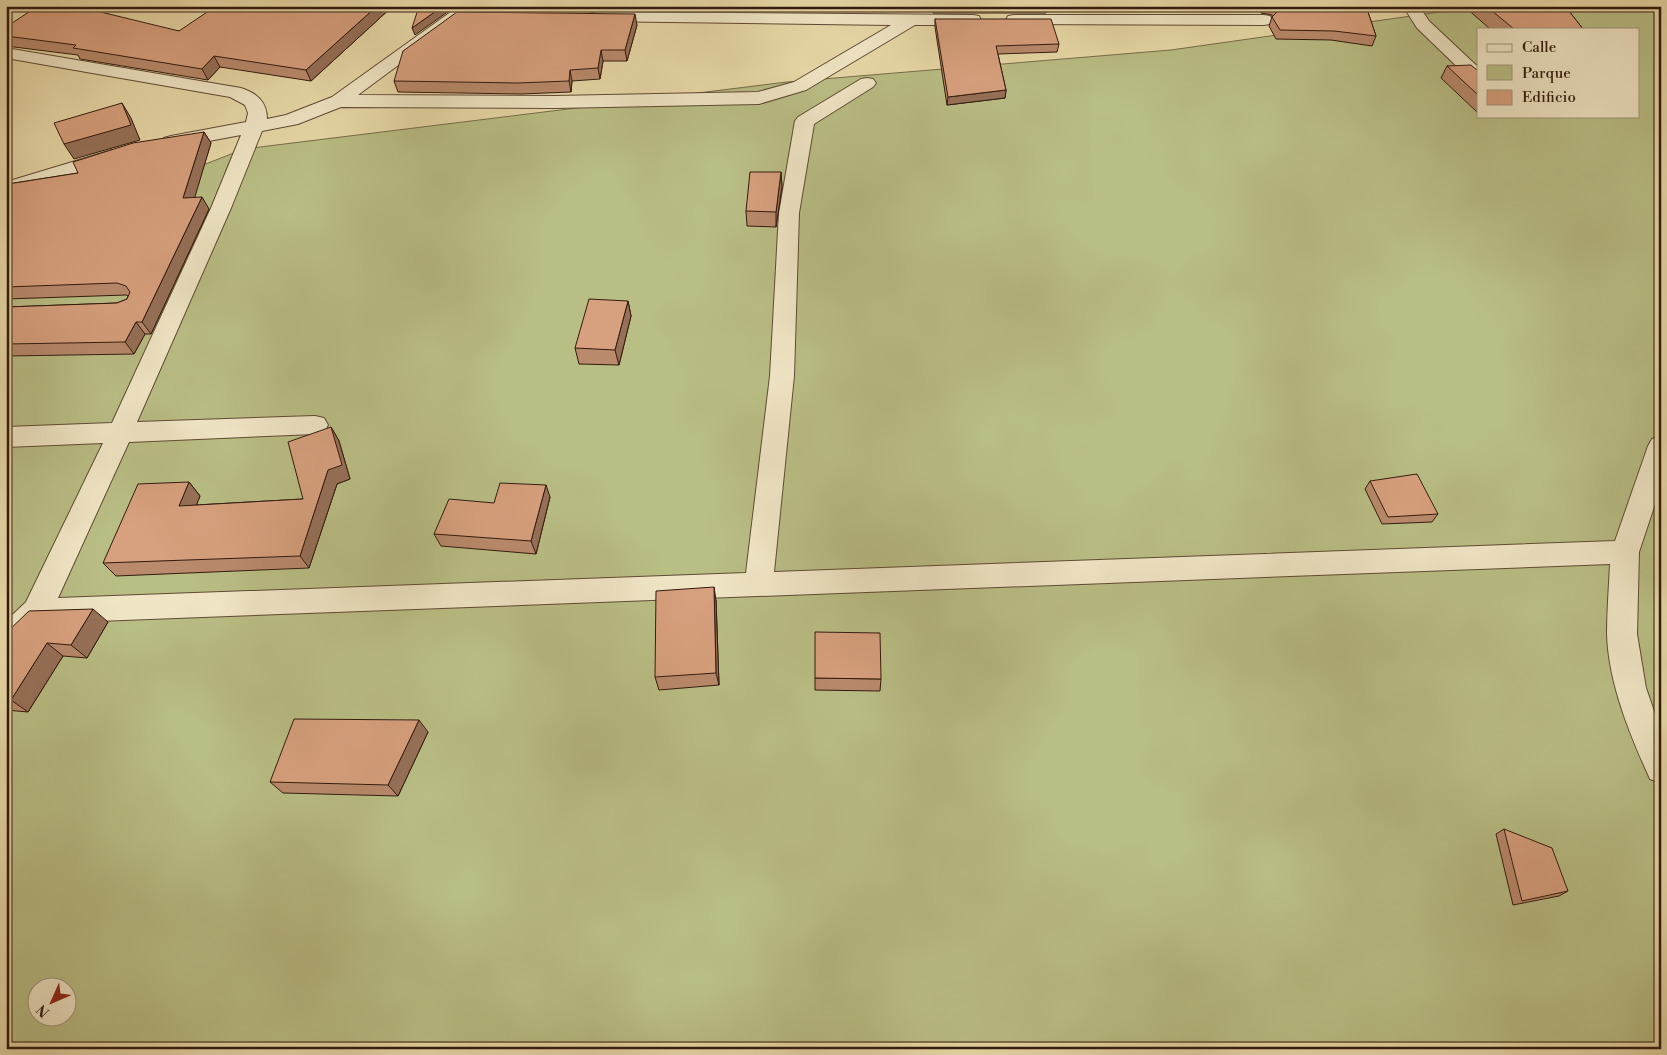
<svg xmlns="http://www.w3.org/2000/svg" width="1667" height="1055" viewBox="0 0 1667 1055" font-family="'Libre Bodoni',serif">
  <rect width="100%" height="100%" fill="#e8d9a8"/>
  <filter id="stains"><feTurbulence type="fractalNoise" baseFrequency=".004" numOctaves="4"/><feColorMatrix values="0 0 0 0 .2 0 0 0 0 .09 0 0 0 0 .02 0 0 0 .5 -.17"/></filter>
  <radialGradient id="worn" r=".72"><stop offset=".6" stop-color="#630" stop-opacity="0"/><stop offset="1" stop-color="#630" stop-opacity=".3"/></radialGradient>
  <path fill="#b9be85" stroke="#766c49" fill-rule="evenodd" d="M1482,6h179v1043h-1655v-807l238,-93 543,-67 384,-32zM1478,29h160v87h-160zM38,988h30v30h-30z"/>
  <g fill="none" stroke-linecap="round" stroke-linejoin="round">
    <g stroke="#604a34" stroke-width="2">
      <g id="minor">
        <path d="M459,6h19l-120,89 197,1 203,-4 36,-10 97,-57 -299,-4 -2,-4 2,-4 6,-1 375,3 6,1 2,4 -2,4 -6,1h-58l-109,65 -47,14 -204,4 -214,-1 -43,17 -36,7 -31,77 -94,214 178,-6 9,2 4,7 -4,7 -9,2 -186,8 -71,156 688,-25 24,-197 9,-163 16,-92 3,-4 63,-38 6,-1 6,1 3,4 -3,4 -59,37 -15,89 -5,163 -20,196 841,-31 33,-95 4,-7 9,-3v50l-22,66 -2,82 9,54 15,43v52l-11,-4c-20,-44 -42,-97 -43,-146 0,-23 2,-46 3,-69l-1566,59 -27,26 -11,4v-32l20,-19 77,-159 -97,4v-20l106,-4 99,-215 30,-73 -70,13 -7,-2 -3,-4 3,-4 7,-2 75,-14 2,-9 -3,-8 -15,-8 -224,-39v-10l235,40c15,5 26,13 26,31l19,-4 46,-18z"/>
        <polygon points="1403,6 1419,6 1429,21 1478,67 1478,82 1472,81 1417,28"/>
        <polygon points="1014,15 1264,15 1270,16 1272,20 1270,24 1264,25 1008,24 1006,20 1008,16"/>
        <polygon points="112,150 119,152 122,156 119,160 6,195 6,182"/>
      </g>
    </g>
    <use href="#minor" fill="#f0e6c6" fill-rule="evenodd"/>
  </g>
  <g fill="#b98a6c" stroke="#321a0d">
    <polygon points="393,6 311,81 220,67 208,80 80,59 78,55 6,46 6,27 179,31"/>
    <polygon points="477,6 642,6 640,11 478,9"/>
    <polygon points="932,6 1047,6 1046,13 933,13"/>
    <polygon points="1258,6 1366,6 1376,36 1372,46 1331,40 1276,39 1269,26 1272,17 1272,15 1261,13"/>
    <polygon points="1464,6 1565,6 1583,29 1490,29"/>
    <polygon points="935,19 1059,44 1057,52 998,54 1006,90 1005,98 947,105 935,27"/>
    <polygon points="637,25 627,61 603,61 600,79 572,81 571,92 521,94 398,92 394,81"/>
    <polygon points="1447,66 1478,71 1478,113 1441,78"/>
    <polygon points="204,132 211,143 194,197 209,209 151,334 145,334 134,354 6,356 6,307 117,303 127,299 128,296 126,295 6,299 6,182 8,184 78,173"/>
    <polygon points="781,172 782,187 776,227 747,226 746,211"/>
    <polygon points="628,301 631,316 619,365 579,364 575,348"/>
    <polygon points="331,427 339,441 350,479 337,484 309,568 116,576 103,563 189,482 200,496 196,505 303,499"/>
    <polygon points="1370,481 1438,514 1432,522 1382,524 1365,489"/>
    <polygon points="550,497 536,554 441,546 434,534"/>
    <polygon points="716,600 719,685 659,690 655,677"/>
    <polygon points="108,622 87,658 63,656 28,712 6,710 6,633"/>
    <polygon points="815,678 881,679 880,691 815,690"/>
    <polygon points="428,732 398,796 283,793 270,782"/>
    <polygon points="1504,829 1568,891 1559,896 1513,905 1496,834"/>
  </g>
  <g fill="#967058" stroke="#321a0d">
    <polygon points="377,6 393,6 311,81 306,70"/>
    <polygon points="443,6 456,6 415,35 412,28"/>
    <polygon points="635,14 637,25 627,61 625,50"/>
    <polygon points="601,50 603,61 600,79 598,68"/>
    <polygon points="214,56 220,67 208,80 202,69"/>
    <polygon points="570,70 572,81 571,92 569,81"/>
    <polygon points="1006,90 1005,98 947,105 948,97"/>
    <polygon points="122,103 131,118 140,140 74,159 64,144"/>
    <polygon points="204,132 211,143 191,210 183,198"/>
    <polygon points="781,172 782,187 776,227 776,212"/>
    <polygon points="202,197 209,209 151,334 142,322"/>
    <polygon points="628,301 631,316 619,365 615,350"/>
    <polygon points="136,322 145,334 134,354 125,342"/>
    <polygon points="331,427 339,441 350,479 337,484 309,568 300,556 328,470"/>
    <polygon points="189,482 200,496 191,519 179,506"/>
    <polygon points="546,485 550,497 536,554 531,541"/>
    <polygon points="714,587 716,600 719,685 716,673"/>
    <polygon points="93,609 108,622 87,658 71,645"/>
    <polygon points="47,643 63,656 28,712 11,700"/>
    <polygon points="419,720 428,732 398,796 388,785"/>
  </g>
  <g fill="#d7a07e" stroke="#321a0d">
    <polygon points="38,6 76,6 179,31 216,6 377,6 306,70 214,56 202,69 73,48 76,45 6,36 6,27"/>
    <polygon points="419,6 443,6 412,28"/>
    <polygon points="1275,6 1366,6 1376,36 1334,31 1280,30 1272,17 1277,12"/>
    <polygon points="1486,6 1565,6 1583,29 1514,29"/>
    <polygon points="457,12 635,14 625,50 601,50 598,68 570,70 569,81 518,83 394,81 403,51"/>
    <polygon points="935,19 1051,19 1059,44 996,46 1006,90 948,97"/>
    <polygon points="1471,65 1478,71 1478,95 1447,66"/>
    <polygon points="122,103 131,125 64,144 54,123"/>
    <polygon points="204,132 183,198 202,197 142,322 136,322 125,342 6,344 6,307 117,303 127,299 130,292 126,286 117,283 6,287 6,182 8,184 78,173 73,162 133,143"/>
    <polygon points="750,172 781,172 776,212 746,211"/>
    <polygon points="589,299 628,301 615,350 575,348"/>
    <polygon points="331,427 342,465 328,470 300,556 103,563 138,484 189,482 179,506 303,499 288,442"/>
    <polygon points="1417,474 1438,514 1388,517 1370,481"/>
    <polygon points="500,483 546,485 531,541 434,534 449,499 494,503"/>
    <polygon points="714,587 716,673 655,677 656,591"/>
    <polygon points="93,609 71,645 47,643 11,700 6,699 6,633 29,611"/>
    <polygon points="815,632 880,633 881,679 815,678"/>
    <polygon points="294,719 419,720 388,785 270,782"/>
    <polygon points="1504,829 1552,848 1568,891 1522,901"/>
  </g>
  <rect width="1667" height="1055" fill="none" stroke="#e8d9a8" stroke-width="25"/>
  <rect x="8" y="8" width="1652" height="1040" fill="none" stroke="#321a0d" stroke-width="2.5"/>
  <rect x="12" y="12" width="1642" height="1030" fill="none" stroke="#321a0d"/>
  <rect x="1477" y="28" width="162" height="90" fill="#f0e6c6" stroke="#a4947c"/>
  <rect x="1487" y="44" width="25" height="8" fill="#f0e6c6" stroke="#a4947c"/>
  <text x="1522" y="52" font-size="15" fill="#321a0d">Calle</text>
  <rect x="1487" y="65" width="25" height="15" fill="#b9be85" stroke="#a4947c"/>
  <text x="1522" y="78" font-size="15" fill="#321a0d">Parque</text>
  <rect x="1487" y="90" width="25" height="15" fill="#d7a07e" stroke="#a4947c"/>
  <text x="1522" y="102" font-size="15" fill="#321a0d">Edificio</text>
  <g transform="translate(52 1002) rotate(225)"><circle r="24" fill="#f0e6c6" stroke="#a4947c"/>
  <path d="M0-4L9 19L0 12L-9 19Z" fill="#8f2418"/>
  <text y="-8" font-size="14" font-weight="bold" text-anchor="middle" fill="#321a0d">N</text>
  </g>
  <rect width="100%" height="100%" filter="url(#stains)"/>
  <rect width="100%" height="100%" fill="url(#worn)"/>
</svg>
